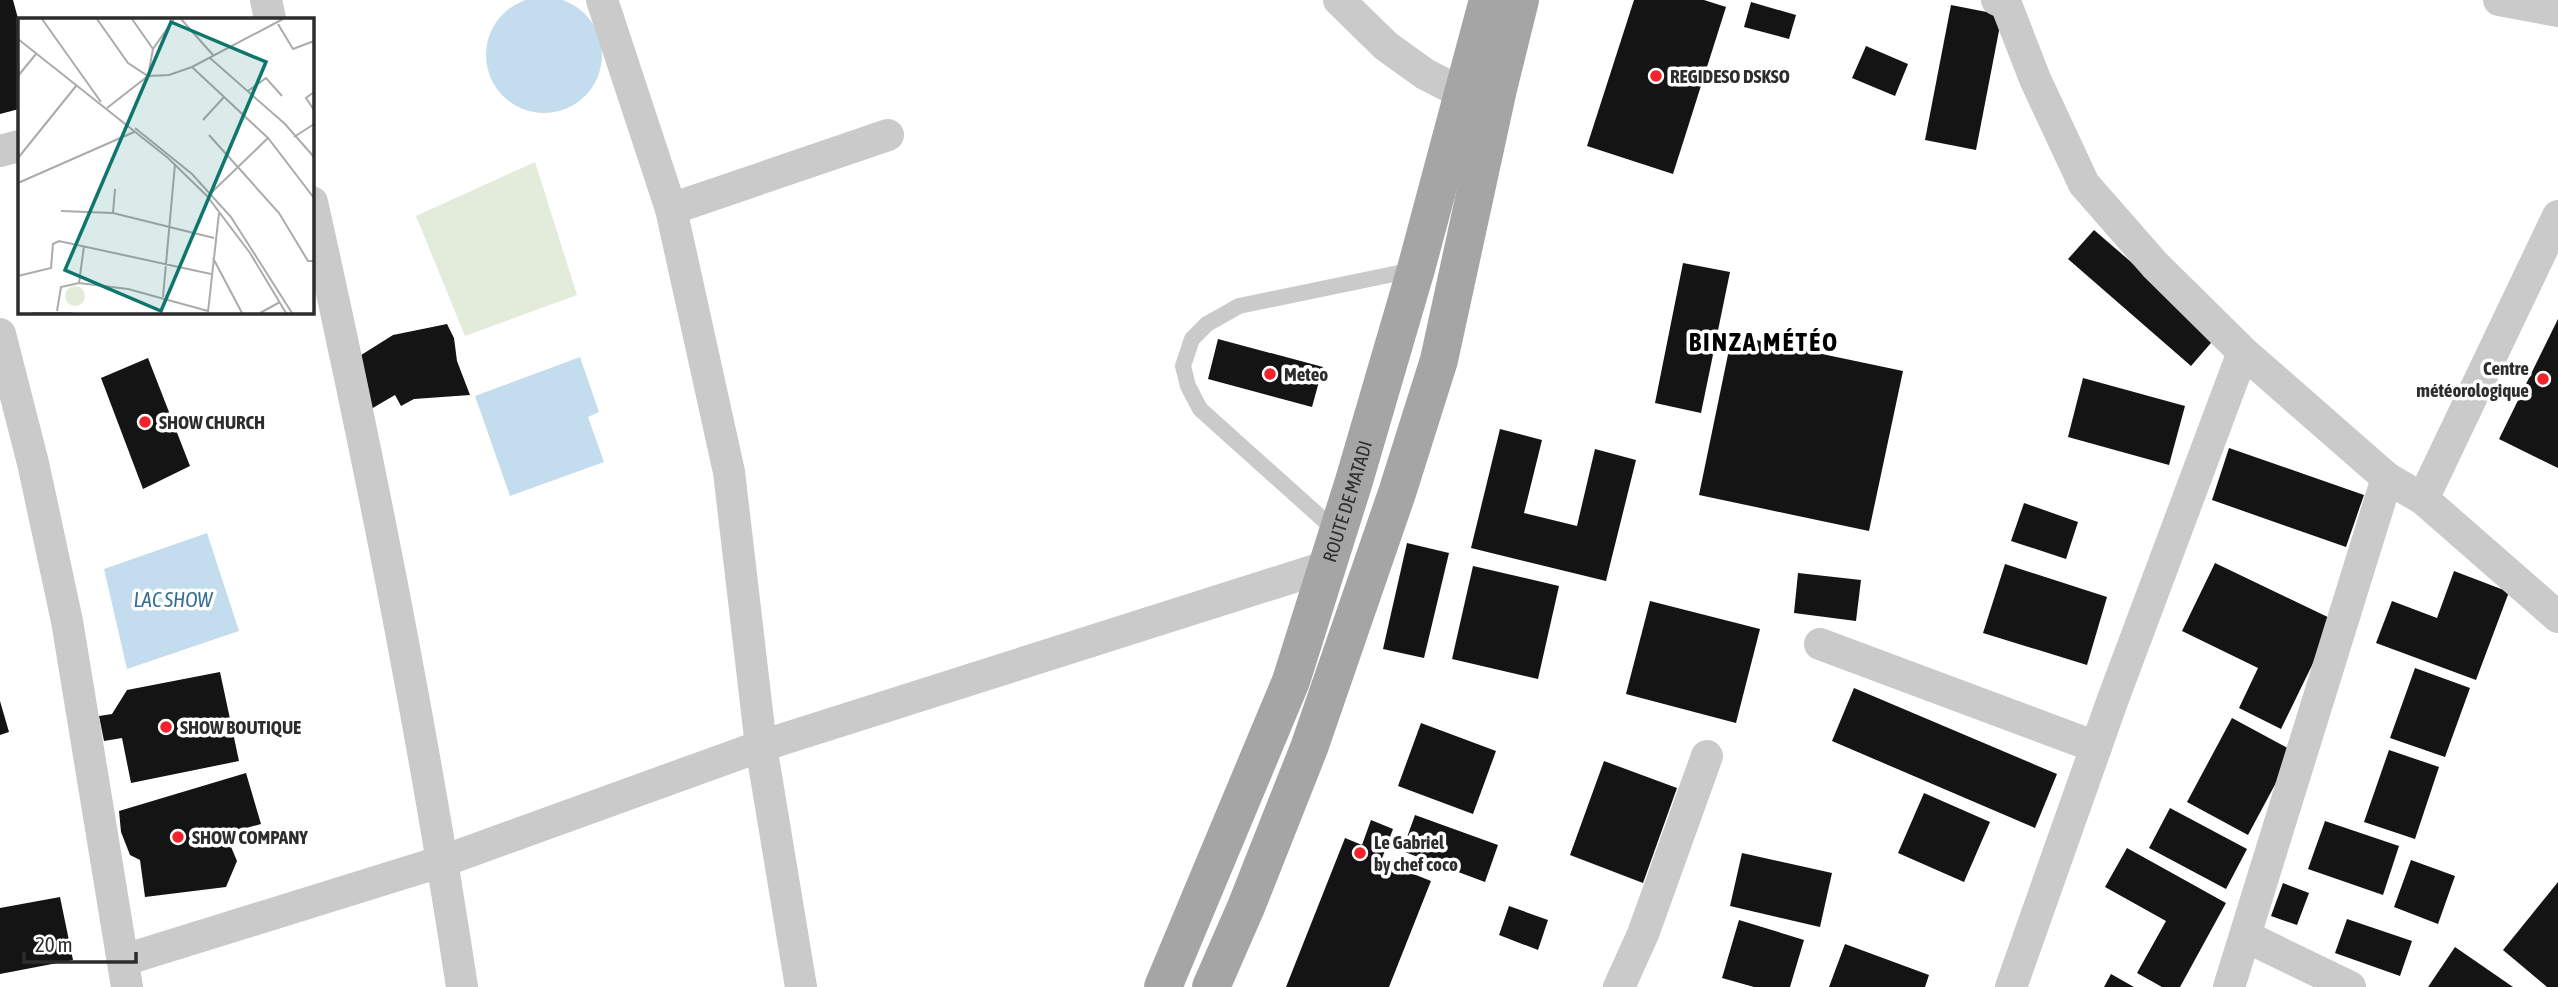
<svg xmlns="http://www.w3.org/2000/svg" width="2558" height="987" viewBox="0 0 2558 987" font-family="'Asap Condensed',sans-serif">
  <rect width="100%" height="100%" fill="#fff"/>
  <polygon fill="#e3ecda" points="535,162 577,295 465,336 416,216"/>
  <g fill="#c4ddee">
    <circle cx="544" cy="55" r="58"/>
    <polygon points="580,357 599,412 588,417 604,462 510,496 475,396"/>
    <polygon points="207,533 239,631 127,669 104,569"/>
  </g>
  <g fill="#141414">
    <polygon points="0,0 13,0 19,22 19,109 0,114"/>
    <polygon points="1634,0 1704,0 1726,7 1673,174 1587,146"/>
    <polygon points="1751,2 1796,15 1789,39 1744,27"/>
    <polygon points="1951,5 2002,15 1976,150 1925,140"/>
    <polygon points="1866,46 1908,64 1895,96 1852,78"/>
    <polygon points="2094,230 2217,336 2191,366 2068,259"/>
    <polygon points="1683,263 1730,272 1701,413 1655,403"/>
    <polygon points="2558,319 2558,468 2499,439"/>
    <polygon points="447,324 454,338 457,361 470,395 414,399 401,406 395,395 371,409 358,357 393,335"/>
    <polygon points="1732,335 1903,371 1869,531 1699,495"/>
    <polygon points="1218,339 1323,367 1312,407 1208,379"/>
    <polygon points="148,358 190,466 143,489 101,378"/>
    <polygon points="2083,378 2185,406 2169,465 2068,437"/>
    <polygon points="1500,429 1542,440 1524,513 1577,526 1595,449 1636,460 1606,581 1471,548"/>
    <polygon points="2229,448 2364,495 2346,547 2212,500"/>
    <polygon points="2024,503 2078,522 2066,559 2011,541"/>
    <polygon points="1407,543 1449,553 1424,658 1383,649"/>
    <polygon points="2215,563 2334,620 2281,729 2239,708 2258,668 2182,631"/>
    <polygon points="2005,564 2107,597 2087,665 1983,633"/>
    <polygon points="1473,566 1559,586 1538,679 1452,659"/>
    <polygon points="2454,571 2509,592 2476,680 2376,643 2392,601 2437,618"/>
    <polygon points="1798,573 1861,580 1856,621 1794,613"/>
    <polygon points="1650,601 1760,629 1736,723 1626,694"/>
    <polygon points="2415,668 2470,688 2445,757 2390,738"/>
    <polygon points="220,672 239,761 131,783 122,738 104,741 99,716 112,714 127,690"/>
    <polygon points="1854,688 2057,774 2035,828 1832,741"/>
    <polygon points="0,701 9,732 0,735"/>
    <polygon points="2232,718 2293,751 2248,835 2187,802"/>
    <polygon points="1421,723 1496,751 1473,814 1398,786"/>
    <polygon points="2389,750 2439,767 2415,839 2364,822"/>
    <polygon points="1604,761 1677,788 1643,883 1570,855"/>
    <polygon points="246,773 261,824 239,830 229,842 237,861 226,887 145,897 140,860 130,855 121,832 119,811"/>
    <polygon points="1924,793 1990,822 1964,882 1898,853"/>
    <polygon points="2170,808 2247,849 2226,889 2149,848"/>
    <polygon points="1415,815 1498,845 1485,882 1402,851"/>
    <polygon points="1371,820 1393,829 1381,861 1431,881 1389,987 1286,987 1345,838 1362,845"/>
    <polygon points="2325,821 2399,846 2383,895 2308,869"/>
    <polygon points="2127,848 2226,903 2180,987 2162,987 2137,973 2166,921 2105,887"/>
    <polygon points="1742,853 1832,873 1820,927 1730,906"/>
    <polygon points="2411,860 2455,876 2438,924 2394,907"/>
    <polygon points="2558,882 2558,987 2547,987 2503,950"/>
    <polygon points="2283,883 2309,893 2297,925 2271,916"/>
    <polygon points="60,897 73,960 0,974 0,908"/>
    <polygon points="1509,906 1548,920 1538,950 1499,935"/>
    <polygon points="2347,919 2412,941 2400,976 2335,953"/>
    <polygon points="1739,920 1804,940 1790,987 1754,987 1722,978"/>
    <polygon points="1845,944 1929,975 1925,987 1829,987"/>
    <polygon points="2455,947 2513,987 2428,987"/>
    <polygon points="2111,974 2134,987 2104,987"/>
  </g>
  <g fill="none" stroke-linecap="round" stroke-linejoin="round">
    <polyline stroke="#cacaca" stroke-width="16" points="1337,532 1200,409 1188,386 1183,366 1192,339 1207,324 1239,306 1413,270"/>
    <g stroke="#cacaca" stroke-width="32">
      <polyline points="266,0 270,19"/>
      <polyline points="602,0 671,209 729,472 761,746 801,987"/>
      <polyline points="1339,0 1386,46 1425,74 1462,93"/>
      <polyline points="1997,0 2006,4 2035,79 2084,184 2155,265 2243,352 2387,478 2423,499 2558,617"/>
      <polyline points="2499,0 2558,11"/>
      <polyline points="0,151 19,146"/>
      <path d="M312,202c58,260 110,522 150,785"/>
      <polyline points="671,209 888,135"/>
      <polyline points="0,334 33,463 67,621 127,987"/>
      <polyline points="2423,499 2558,216"/>
      <polyline points="1820,644 2096,747"/>
      <polyline points="2245,936 2350,987"/>
      <polyline points="124,960 443,861 761,746 1328,566"/>
      <polyline points="1619,987 1643,934 1707,756"/>
      <polyline points="2011,987 2113,699 2243,352"/>
      <polyline points="2229,987 2387,478"/>
    </g>
    <g stroke="#a5a5a5" stroke-width="38">
      <path id="s1" d="M1163,987l128,-306 63,-200 62,-212 72,-269"/>
      <polyline points="1211,987 1246,907 1309,748 1397,493 1439,360 1498,89 1520,0"/>
    </g>
  </g>
  <g fill="#f2222c" stroke="#fff" stroke-width="2.5">
    <circle cx="1656" cy="76" r="7"/>
    <circle cx="1270" cy="374" r="7"/>
    <circle cx="2543" cy="379" r="7"/>
    <circle cx="145" cy="422" r="7"/>
    <circle cx="166" cy="727" r="7"/>
    <circle cx="178" cy="837" r="7"/>
    <circle cx="1360" cy="853" r="7"/>
  </g>
  <g text-anchor="middle" dominant-baseline="central" stroke-width="7" stroke-linejoin="round" paint-order="stroke">
    <g font-size="19" font-weight="bold" fill="#2d2d2d" stroke="#fff" text-anchor="start">
      <text x="1670" y="76">REGIDESO DSKSO</text>
      <text x="2529" y="368" text-anchor="end">Centre<tspan x="2529" dy="22">météorologique</tspan></text>
      <text x="1284" y="374">Meteo</text>
      <text x="159" y="422">SHOW CHURCH</text>
      <text x="180" y="727">SHOW BOUTIQUE</text>
      <text x="192" y="837">SHOW COMPANY</text>
      <text x="1374" y="842">Le Gabriel<tspan x="1374" dy="22">by chef coco</tspan></text>
    </g>
    <g font-size="19" fill="#2d2d2d" stroke="#fff">
      <text stroke="none"><textPath href="#s1" startOffset="520">ROUTE DE MATADI</textPath></text>
    </g>
    <g font-size="21" font-style="italic" fill="#366e95" stroke="#fff">
      <text x="173" y="599">LAC SHOW</text>
    </g>
    <g font-size="26" font-weight="bold" letter-spacing="2" fill="#000" stroke="#fff">
      <text x="1764" y="342">BINZA MÉTÉO</text>
    </g>
  </g>
  <g transform="translate(18 18)">
    <rect width="296" height="296" fill="#fff"/>
    <path d="M47 278a10 10 0 1 1 20 0a10 10 0 1 1-20 0Z" fill="#e3ecda"/>
    <path fill="none" stroke="#ababab" stroke-width="2" d="M24,1l59,83M79,1l31,44 20,13 5,-27 21,-30M114,1l21,30M163,1l32,36M260,6l15,25 21,-8M0,21l150,119 39,38 43,57 36,60M192,40l75,66 29,33M174,49l76,71 46,60M0,58l18,-22M230,73l18,-13 16,18M296,74l-8,6 8,12M89,90l41,-32 21,-1 23,-8 91,-48M185,102l21,-23M117,110l57,46 39,43 61,96M191,117l70,78 29,48h6M276,119l20,-13M0,140l58,-72M0,165l116,-51M193,175l57,-55M43,193l52,2 101,25M95,195l2,-24M195,240l29,55M0,258l33,-8 2,-24 6,-3 152,33M61,265l5,-37M145,279l12,-133M39,293l4,-24 18,-4 49,6 80,22M190,294l11,-99M14,295h41M242,295l20,-11"/>
    <path fill="#0f766e" fill-opacity="0.15" stroke="#0f766e" stroke-width="3.5" d="M153,4l95,40 -105,249 -96,-41z"/>
    <rect width="296" height="296" fill="none" stroke="#2d2d2d" stroke-width="3.5"/>
  </g>
  <path d="M24 952v10h112v-10" fill="none" stroke="#2d2d2d" stroke-width="3.5"/>
  <text x="35" y="952" font-size="21" fill="#2d2d2d" stroke="#ffffff" stroke-width="5" paint-order="stroke">20 m</text>
</svg>
